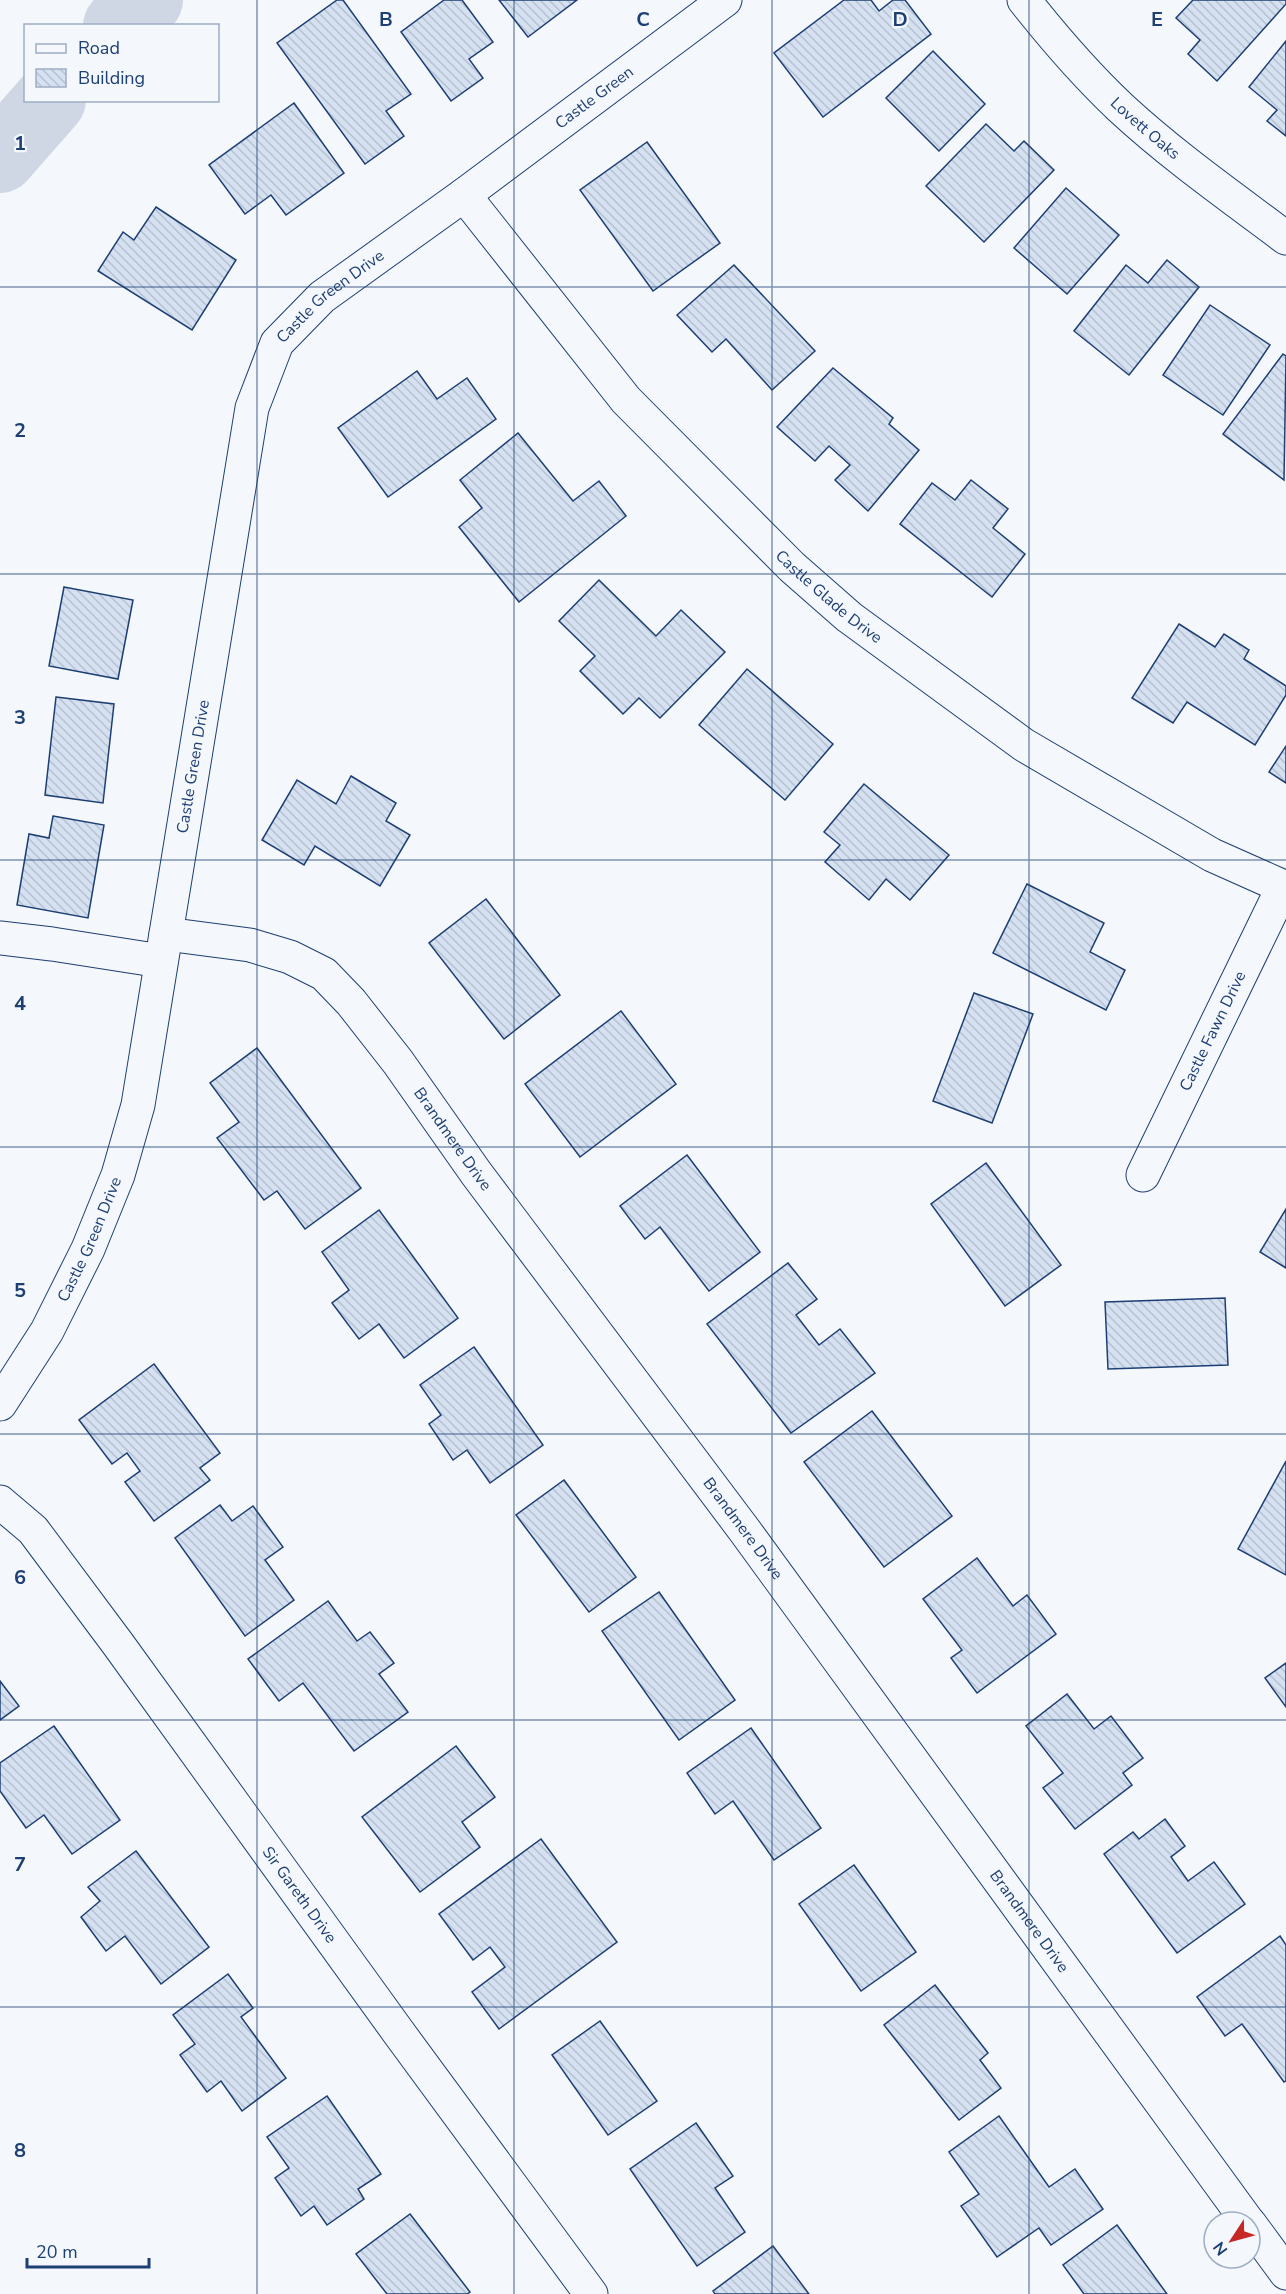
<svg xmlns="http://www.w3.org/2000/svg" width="1286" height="2294" viewBox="0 0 1286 2294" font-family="'Nunito Sans',sans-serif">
  <defs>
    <pattern id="building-back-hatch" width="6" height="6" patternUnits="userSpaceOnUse" patternTransform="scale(1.5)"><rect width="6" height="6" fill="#d5e0f0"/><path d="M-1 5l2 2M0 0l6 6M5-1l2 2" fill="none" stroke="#b6c1d1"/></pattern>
  </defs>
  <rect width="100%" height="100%" fill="#f4f7fb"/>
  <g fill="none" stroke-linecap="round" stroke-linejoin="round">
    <g stroke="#cfd7e4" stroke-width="72">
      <polyline points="119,26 135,8 147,0"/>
      <polyline points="0,157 50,100"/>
    </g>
  </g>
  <g fill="url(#building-back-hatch)" stroke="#1d3f73" stroke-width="1.5">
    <polygon points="337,0 343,0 411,94 386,111 404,136 365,164 277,43"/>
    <polygon points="444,0 462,0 493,42 469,59 483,78 451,101 401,32"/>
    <polygon points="499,0 577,0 528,37"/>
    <polygon points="844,0 871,0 879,11 893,0 905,0 931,34 823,117 774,53"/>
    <polygon points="1193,0 1286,0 1286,4 1217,81 1188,54 1200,40 1176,18"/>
    <polygon points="1286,41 1286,136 1267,121 1277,110 1249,87"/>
    <polygon points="933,51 985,104 939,151 886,98"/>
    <polygon points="294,103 344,173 286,215 271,195 245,214 209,165"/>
    <polygon points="986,124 1014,151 1024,141 1054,170 984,242 926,186"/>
    <polygon points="647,142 720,243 653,291 580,190"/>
    <polygon points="1066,188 1119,235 1067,294 1014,248"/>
    <polygon points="156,207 236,260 192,330 98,271 123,232 134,240"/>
    <polygon points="1167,260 1199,287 1129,375 1074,331 1126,265 1148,283"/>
    <polygon points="734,265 815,351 772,390 726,339 712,352 677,315"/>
    <polygon points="1210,305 1270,345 1223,415 1163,375"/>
    <polygon points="1283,354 1286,356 1284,480 1223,434"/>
    <polygon points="833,368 893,418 889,424 919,450 868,511 835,480 850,465 829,446 815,461 777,427"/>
    <polygon points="417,371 437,399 467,378 496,419 388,497 338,428"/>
    <polygon points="518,433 573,501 599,481 626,516 519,602 459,527 482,508 460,480"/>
    <polygon points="971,480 1008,509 993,528 1025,554 992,597 900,524 932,483 955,500"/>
    <polygon points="599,580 656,636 681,610 725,652 660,718 639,698 623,714 580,671 595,656 559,621"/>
    <polygon points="64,587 133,600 118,679 49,666"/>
    <polygon points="1179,624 1215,647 1224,634 1249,650 1244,659 1286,686 1286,695 1255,745 1187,702 1173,723 1132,698"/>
    <polygon points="747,669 833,744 785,800 699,725"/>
    <polygon points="56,697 114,704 103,803 45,795"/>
    <polygon points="1286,746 1286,783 1269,772"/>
    <polygon points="351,776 396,803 386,821 410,835 380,886 315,846 304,865 262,840 297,780 336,804"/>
    <polygon points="864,784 949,855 910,900 886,879 869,900 825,862 840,845 824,832"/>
    <polygon points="53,816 104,825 88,918 17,905 29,834 49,838"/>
    <polygon points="1027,884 1104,923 1090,952 1125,970 1106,1010 993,953"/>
    <polygon points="486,899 560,995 504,1039 429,943"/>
    <polygon points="974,993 1033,1014 992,1123 933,1101"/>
    <polygon points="621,1011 676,1084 580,1157 525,1084"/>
    <polygon points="257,1048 361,1188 305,1229 277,1191 264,1200 217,1138 239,1122 210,1083"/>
    <polygon points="687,1155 760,1252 709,1291 660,1227 645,1239 620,1206"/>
    <polygon points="986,1163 1061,1265 1005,1306 931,1204"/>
    <polygon points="1286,1209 1286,1268 1260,1252"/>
    <polygon points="379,1210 458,1318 404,1358 379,1324 359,1339 332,1303 349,1290 322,1252"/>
    <polygon points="788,1263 817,1299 796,1315 819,1345 840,1329 875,1373 791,1433 707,1324"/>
    <polygon points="1225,1298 1228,1365 1108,1369 1105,1302"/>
    <polygon points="474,1347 543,1445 490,1483 467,1450 453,1460 429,1424 441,1415 420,1385"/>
    <polygon points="154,1364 220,1453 200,1468 210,1480 154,1521 125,1482 140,1471 127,1453 112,1464 79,1420"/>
    <polygon points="872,1411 952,1516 884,1567 804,1462"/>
    <polygon points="1286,1461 1286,1575 1238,1549"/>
    <polygon points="564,1480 636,1577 589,1612 516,1515"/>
    <polygon points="220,1505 232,1521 253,1506 283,1547 265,1560 294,1600 245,1636 175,1538"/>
    <polygon points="977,1558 1013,1606 1027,1595 1056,1634 977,1693 951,1658 962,1650 923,1599"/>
    <polygon points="659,1592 735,1700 679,1740 602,1631"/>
    <polygon points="328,1601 357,1641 370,1632 394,1663 379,1674 408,1712 354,1751 303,1683 279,1701 248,1659"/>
    <polygon points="1286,1663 1286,1707 1265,1678"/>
    <polygon points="0,1681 19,1706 0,1720"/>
    <polygon points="1067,1694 1094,1729 1111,1716 1143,1758 1123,1773 1132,1785 1075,1829 1043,1788 1063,1773 1026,1726"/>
    <polygon points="54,1726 120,1820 72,1854 44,1815 26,1828 0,1791 0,1763"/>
    <polygon points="751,1728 821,1828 774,1860 733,1801 715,1814 687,1773"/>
    <polygon points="456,1746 495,1797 462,1822 480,1847 420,1892 362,1817"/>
    <polygon points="1165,1819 1185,1846 1171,1857 1188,1881 1214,1862 1245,1904 1177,1953 1104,1854 1133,1832 1139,1839"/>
    <polygon points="541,1839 617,1942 499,2029 472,1992 505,1967 490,1947 473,1960 439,1914"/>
    <polygon points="136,1851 209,1947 161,1984 125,1936 106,1951 81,1917 100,1901 88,1887"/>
    <polygon points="854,1865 916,1952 861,1991 799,1904"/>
    <polygon points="1280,1936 1286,1945 1286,2081 1284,2082 1242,2024 1225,2036 1197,1997"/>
    <polygon points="228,1974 253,2008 241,2017 286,2078 242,2111 221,2081 207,2092 180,2055 195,2044 173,2015"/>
    <polygon points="935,1985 988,2053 980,2060 1001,2088 959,2120 884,2025"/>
    <polygon points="600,2021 657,2101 608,2135 552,2055"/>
    <polygon points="327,2096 381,2174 358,2189 364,2199 327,2225 314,2206 301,2216 275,2178 289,2168 267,2137"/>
    <polygon points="999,2116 1049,2187 1075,2169 1103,2209 1051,2245 1039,2228 997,2257 961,2206 979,2194 949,2152"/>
    <polygon points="696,2123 733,2176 715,2188 745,2232 697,2266 630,2169"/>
    <polygon points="410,2214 470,2292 467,2294 387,2294 356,2254"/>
    <polygon points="1117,2225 1167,2294 1084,2294 1063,2265"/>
    <polygon points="773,2246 809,2294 715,2294 713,2291"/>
  </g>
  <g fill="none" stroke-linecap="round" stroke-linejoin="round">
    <g stroke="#1d3f73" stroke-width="35">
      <g id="minor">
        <path id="s1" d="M1024,0c30,38 62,75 97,108 52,48 109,88 165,130"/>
        <path id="s2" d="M464,195l162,205 166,167 57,50 175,128 188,110 74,33"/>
        <path id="s3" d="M166,934l84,11 40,12 34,17 27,28 47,60 78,111 269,358 503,691"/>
        <polyline points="0,938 52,944 161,961"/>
        <path id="s4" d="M1143,1175l140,-288"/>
        <path id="s5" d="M0,1404l47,-73 41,-82 30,-74 20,-70 114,-697 25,-65 45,-46 142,-102 261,-195"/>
        <path id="s6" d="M0,1502l33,28 85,114 281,389 192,261"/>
        <polyline points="1250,2224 1286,2273"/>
      </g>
    </g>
    <use href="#minor" stroke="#f4f7fb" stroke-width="33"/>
  </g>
  <path fill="none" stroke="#1d3f73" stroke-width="1.5" stroke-opacity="0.55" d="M257,0v2294M514,0v2294M772,0v2294M1029,0v2294M0,287h1286M0,574h1286M0,860h1286M0,1147h1286M0,1434h1286M0,1720h1286M0,2007h1286"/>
  <g text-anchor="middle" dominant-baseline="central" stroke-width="4.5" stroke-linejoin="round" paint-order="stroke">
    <g font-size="16" fill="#1d3f73" stroke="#f4f7fb">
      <text stroke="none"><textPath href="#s5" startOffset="1509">Castle Green</textPath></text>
      <text stroke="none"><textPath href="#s1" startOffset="177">Lovett Oaks</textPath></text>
      <text stroke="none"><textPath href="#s5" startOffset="1178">Castle Green Drive</textPath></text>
      <text stroke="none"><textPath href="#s2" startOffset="544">Castle Glade Drive</textPath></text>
      <text stroke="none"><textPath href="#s5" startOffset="674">Castle Green Drive</textPath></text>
      <text stroke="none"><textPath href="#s4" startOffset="160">Castle Fawn Drive</textPath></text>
      <text stroke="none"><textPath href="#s3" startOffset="374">Brandmere Drive</textPath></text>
      <text stroke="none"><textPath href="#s5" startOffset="188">Castle Green Drive</textPath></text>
      <text stroke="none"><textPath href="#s3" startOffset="860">Brandmere Drive</textPath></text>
      <text stroke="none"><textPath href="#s6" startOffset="495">Sir Gareth Drive</textPath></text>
      <text stroke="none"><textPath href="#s3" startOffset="1346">Brandmere Drive</textPath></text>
    </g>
  </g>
  <g font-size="20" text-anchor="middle" font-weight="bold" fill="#1d3f73" stroke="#f4f7fb" stroke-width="4.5" stroke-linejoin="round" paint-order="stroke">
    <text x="386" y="26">B</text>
    <text x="643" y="26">C</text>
    <text x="900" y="26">D</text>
    <text x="1157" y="26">E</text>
    <text x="20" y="150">1</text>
    <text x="20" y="437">2</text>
    <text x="20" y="724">3</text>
    <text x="20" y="1010">4</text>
    <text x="20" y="1297">5</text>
    <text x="20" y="1584">6</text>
    <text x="20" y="1871">7</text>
    <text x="20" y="2157">8</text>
  </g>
  <rect x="24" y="24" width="195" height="78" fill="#f4f7fb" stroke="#9eadc5" stroke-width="1.5"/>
  <rect x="36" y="44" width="30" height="9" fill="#f4f7fb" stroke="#9eadc5" stroke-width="1.5"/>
  <text x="78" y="54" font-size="18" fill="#1d3f73">Road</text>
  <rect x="36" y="69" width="30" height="18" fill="url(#building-back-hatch)" stroke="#9eadc5" stroke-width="1.5"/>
  <text x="78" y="84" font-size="18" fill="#1d3f73">Building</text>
  <g transform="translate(1232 2240) rotate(234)"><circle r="28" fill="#f4f7fb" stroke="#9eadc5" stroke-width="1.5"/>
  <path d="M0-4.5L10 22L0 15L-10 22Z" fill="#c62828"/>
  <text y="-9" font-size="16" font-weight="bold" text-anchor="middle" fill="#1d3f73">N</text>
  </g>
  <path d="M27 2258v9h122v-9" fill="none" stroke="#1d3f73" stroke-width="3"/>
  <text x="36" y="2258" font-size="18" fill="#1d3f73" stroke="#f4f7fb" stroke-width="4.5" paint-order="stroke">20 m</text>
</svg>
